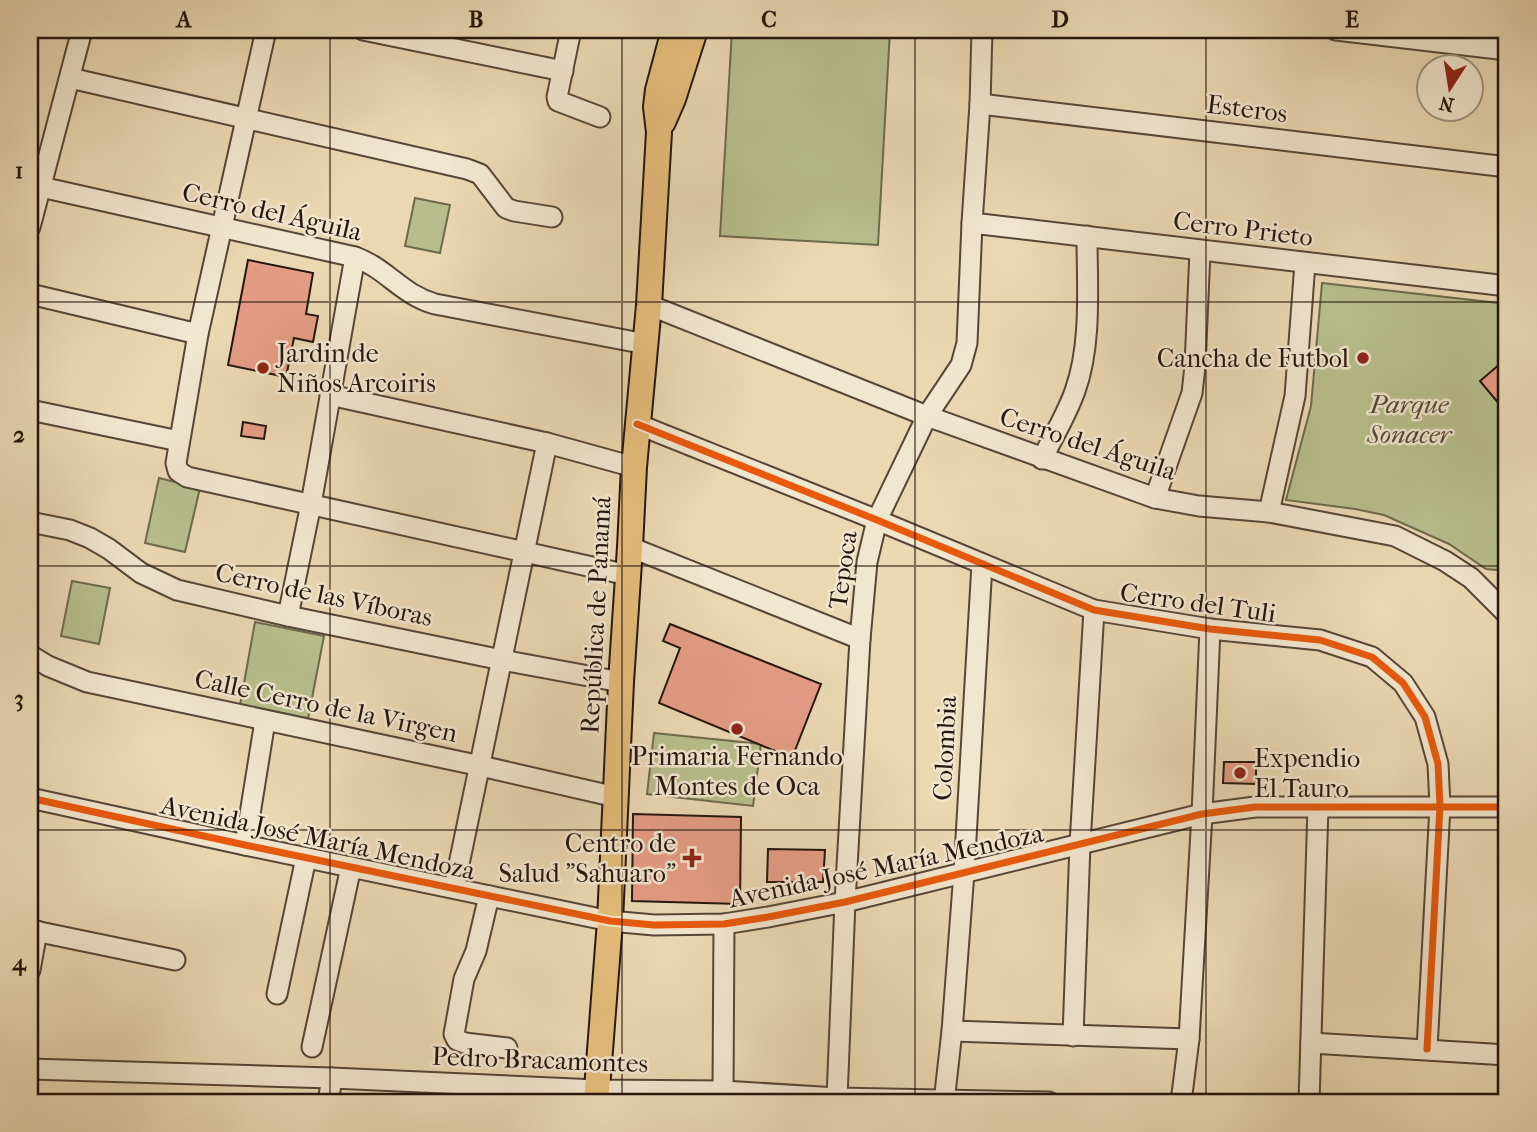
<svg xmlns="http://www.w3.org/2000/svg" width="1537" height="1132" viewBox="0 0 1537 1132" font-family="'IM FELL French Canon',serif">
  <rect width="100%" height="100%" fill="#ead8b3"/>
  <filter id="stains"><feTurbulence type="fractalNoise" baseFrequency=".00286" numOctaves="4"/><feColorMatrix values="0 0 0 0 .2 0 0 0 0 .09 0 0 0 0 .02 0 0 0 .5 -.17"/></filter>
  <radialGradient id="worn" r=".72"><stop offset=".6" stop-color="#630" stop-opacity="0"/><stop offset="1" stop-color="#630" stop-opacity=".3"/></radialGradient>
  <g fill="#b7be8c" stroke="#6e6a4d" stroke-width="2">
    <polygon points="732,30 890,30 878,245 720,236"/>
    <polygon points="415,198 450,205 440,253 405,246"/>
    <polygon points="1322,283 1507,304 1507,562 1504,567 1496,570 1486,569 1449,544 1384,515 1355,509 1286,500 1311,406"/>
    <polygon points="159,478 200,488 185,552 145,543"/>
    <polygon points="72,581 110,588 99,644 61,636"/>
    <polygon points="255,622 324,636 308,719 240,705"/>
    <polygon points="654,733 761,744 753,806 647,794"/>
  </g>
  <g fill="#e49c85" stroke="#25160e" stroke-width="2">
    <polygon points="248,260 313,273 306,314 318,316 313,342 294,338 286,377 228,365"/>
    <polygon points="1507,358 1507,398 1500,405 1480,381"/>
    <polygon points="243,422 266,426 264,439 241,436"/>
    <polygon points="670,624 821,684 792,758 659,703 680,648 663,641"/>
    <polygon points="1224,762 1256,762 1256,784 1223,783"/>
    <polygon points="633,814 741,817 740,904 632,901"/>
    <polygon points="768,849 825,850 823,882 767,882"/>
  </g>
  <g fill="none" stroke-linecap="round" stroke-linejoin="round">
    <g stroke="#564637" stroke-width="23">
      <g id="minor">
        <polyline points="266,30 198,334 176,463 178,471 187,477 628,575"/>
        <polyline points="363,30 563,71"/>
        <polyline points="571,30 557,97 558,101 600,117"/>
        <polyline points="1336,30 1507,50"/>
        <polyline points="70,78 467,169 480,174 506,208 514,211 552,217"/>
        <polyline points="980,104 1507,167"/>
        <path d="M41,187l314,70c31,11 47,38 80,47l211,40"/>
        <polyline points="972,223 1507,286"/>
        <polyline points="30,227 82,30"/>
        <polyline points="30,294 198,334"/>
        <polyline points="649,305 927,416 1155,498 1199,506 1269,512 1395,536 1445,561 1471,578 1507,614"/>
        <polyline points="330,395 547,443 634,467"/>
        <polyline points="30,410 179,441"/>
        <polyline points="637,424 877,520 1094,610 1210,629 1320,640 1372,657 1403,683 1425,717 1438,764 1440,806 1427,1049"/>
        <path d="M1042,459c11,-22 25,-45 33,-68 17,-47 12,-106 12,-155"/>
        <polyline points="1155,498 1192,393 1195,366 1200,251"/>
        <polyline points="1269,512 1295,396 1305,263"/>
        <polyline points="30,522 70,530 90,538 109,549 141,573 177,590 288,616 502,660 621,682"/>
        <polyline points="630,547 860,639"/>
        <polyline points="288,616 311,504 355,257"/>
        <polyline points="30,655 48,666 87,682 481,766 616,797"/>
        <polyline points="30,798 245,845 610,921 654,925 724,924 768,917 845,902 1202,814 1255,807 1507,807"/>
        <polyline points="245,845 265,721"/>
        <polyline points="454,888 547,443"/>
        <polyline points="489,896 476,951 464,979 454,1034 457,1040 465,1043 507,1048"/>
        <polyline points="30,930 175,960"/>
        <polyline points="30,970 37,931"/>
        <polyline points="277,994 306,858"/>
        <polyline points="952,1031 1189,1039"/>
        <polyline points="1073,1036 1080,844 1094,610"/>
        <polyline points="1311,1043 1507,1055"/>
        <polyline points="312,1047 351,867"/>
        <polyline points="30,1069 332,1078 597,1090 723,1091 837,1098 1049,1102"/>
        <polyline points="723,1091 724,924"/>
        <polyline points="837,1098 845,902 860,639 867,562 877,520 927,416 961,365 967,343 972,223 980,104 982,30"/>
        <polyline points="328,1102 332,1078"/>
        <polyline points="944,1102 952,1031 964,872 982,564"/>
        <polyline points="1181,1102 1189,1039 1202,814 1210,629"/>
        <polyline points="1309,1102 1318,806"/>
      </g>
    </g>
    <g stroke="#25160e" stroke-width="28">
      <g id="major">
        <polyline points="663,122 673,99 695,30"/>
        <polyline points="596,1102 610,921 621,682 630,547 634,467 649,305 659,132 656,107 658,90 674,30"/>
      </g>
    </g>
    <use href="#minor" stroke="#f1e6ce" stroke-width="19"/>
    <use href="#major" stroke="#e5bc7a" stroke-width="24"/>
    <g stroke="#f1e6ce" stroke-width="11">
      <g id="cycleway">
        <polyline points="637,424 877,520 1094,610 1210,629 1320,640 1372,657 1403,683 1425,717 1438,764 1440,806 1427,1049"/>
        <polyline points="30,798 245,845 610,921 654,925 724,924 768,917 845,902 1202,814 1255,807 1507,807"/>
      </g>
    </g>
    <use href="#cycleway" stroke="#e8590c" stroke-width="7"/>
  </g>
  <path fill="none" stroke="#25160e" stroke-width="2" stroke-opacity="0.55" d="M330,30v1072M622,30v1072M915,30v1072M1206,30v1072M30,302h1477M30,566h1477M30,830h1477"/>
  <g fill="#8f2418" stroke="#f1e6ce" stroke-width="2.5">
    <circle cx="1363" cy="358" r="7"/>
    <circle cx="263" cy="368" r="7"/>
    <circle cx="737" cy="729" r="7"/>
    <circle cx="1240" cy="773" r="7"/>
    <path d="M688.5 847.5h7v7h7v7h-7v7h-7v-7h-7v-7h7z"/>
  </g>
  <g text-anchor="middle" dominant-baseline="central" stroke-width="5" stroke-linejoin="round" paint-order="stroke">
    <g font-size="26" fill="#25160e" stroke="#f1e6ce">
      <text transform="translate(1247 109) rotate(7)">Esteros</text>
      <text transform="translate(272 212) rotate(13)">Cerro del Águila</text>
      <text transform="translate(1243 229) rotate(7)">Cerro Prieto</text>
      <text transform="translate(1088 444) rotate(18)">Cerro del Águila</text>
      <text transform="translate(843 570) rotate(-82)">Tepoca</text>
      <text transform="translate(324 595) rotate(12)">Cerro de las Víboras</text>
      <text transform="translate(1198 603) rotate(8)">Cerro del Tuli</text>
      <text transform="translate(596 615) rotate(-87)">República de Panamá</text>
      <text transform="translate(326 706) rotate(12)">Calle Cerro de la Virgen</text>
      <text transform="translate(945 748) rotate(-87)">Colombia</text>
      <text transform="translate(318 838) rotate(12)">Avenida José María Mendoza</text>
      <text transform="translate(886 866) rotate(-12)">Avenida José María Mendoza</text>
      <text transform="translate(540 1060) rotate(2)">Pedro Bracamontes</text>
    </g>
    <g font-size="26" fill="#25160e" stroke="#f1e6ce" text-anchor="start">
      <text x="277" y="353">Jardin de<tspan x="277" dy="30">Niños Arcoiris</tspan></text>
      <text x="1349" y="358" text-anchor="end">Cancha de Futbol</text>
      <text x="737" y="756" text-anchor="middle">Primaria Fernando<tspan x="737" dy="30">Montes de Oca</tspan></text>
      <text x="1254" y="758">Expendio<tspan x="1254" dy="30">El Tauro</tspan></text>
      <text x="676" y="843" text-anchor="end">Centro de<tspan x="676" dy="30">Salud "Sahuaro"</tspan></text>
    </g>
    <g font-size="26" font-style="italic" fill="#514834" stroke="#f1e6ce">
      <text x="1409" y="404">Parque<tspan x="1409" dy="30">Sonacer</tspan></text>
    </g>
  </g>
  <rect width="1537" height="1132" fill="none" stroke="#ead8b3" stroke-width="77"/>
  <g transform="translate(1450 88) rotate(192)"><circle r="33" fill="#f1e6ce" stroke="#9f9381" stroke-width="2"/>
  <path d="M0-5L12 26L0 18L-12 26Z" fill="#8f2418"/>
  <text y="-10" font-size="19" font-weight="bold" text-anchor="middle" fill="#25160e">N</text>
  </g>
  <rect x="38" y="38" width="1460" height="1056" fill="none" stroke="#25160e" stroke-width="2.5"/>
  <g font-size="23" text-anchor="middle" font-weight="bold" fill="#25160e">
    <text x="184" y="27">A</text>
    <text x="476" y="27">B</text>
    <text x="769" y="27">C</text>
    <text x="1060" y="27">D</text>
    <text x="1352" y="27">E</text>
    <text x="19" y="178">1</text>
    <text x="19" y="442">2</text>
    <text x="19" y="706">3</text>
    <text x="19" y="970">4</text>
  </g>
  <rect width="100%" height="100%" filter="url(#stains)"/>
  <rect width="100%" height="100%" fill="url(#worn)"/>
</svg>
